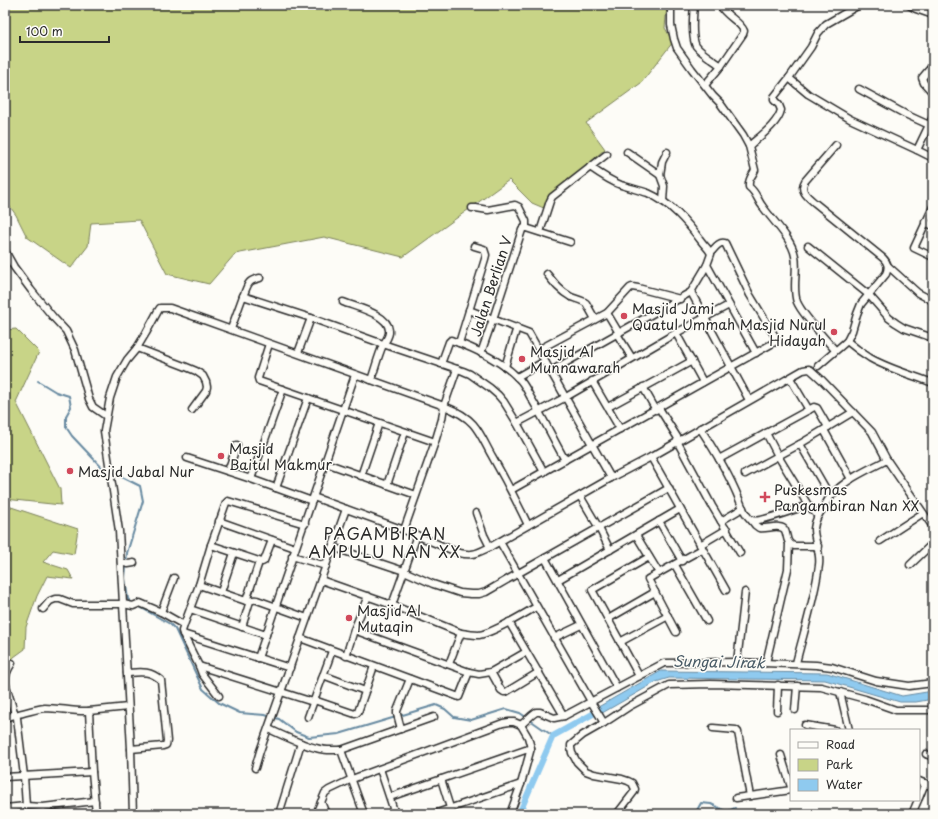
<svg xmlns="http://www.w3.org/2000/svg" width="938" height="819" viewBox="0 0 938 819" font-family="'Playpen Sans',sans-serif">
  <rect width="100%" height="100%" fill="#fdfcf7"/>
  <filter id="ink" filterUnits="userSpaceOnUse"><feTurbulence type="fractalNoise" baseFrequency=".025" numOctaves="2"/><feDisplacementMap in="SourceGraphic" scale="8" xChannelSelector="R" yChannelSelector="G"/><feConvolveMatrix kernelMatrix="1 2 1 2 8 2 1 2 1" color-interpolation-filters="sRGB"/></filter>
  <g filter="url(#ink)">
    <g fill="#c8d487" stroke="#7a8059">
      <polygon points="5,5 667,5 665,28 673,42 641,83 586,123 605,149 550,198 546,209 532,203 509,180 403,257 324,237 235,254 209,284 167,274 139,220 91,223 88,246 71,268 27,237 16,215 5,200"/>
      <polygon points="16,329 39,352 16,402 60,489 61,505 5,499 5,330"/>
      <polygon points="5,505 78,529 74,554 53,550 43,562 68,570 73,579 47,576 37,596 26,627 25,649 14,657 5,668"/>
    </g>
    <polygon fill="#8fcaef" stroke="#678aa1" points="661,671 827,673 902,696 933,691 933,699 916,702 900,702 825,680 669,678 656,682 597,716 593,710"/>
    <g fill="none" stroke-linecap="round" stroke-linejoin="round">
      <g stroke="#678aa1" stroke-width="2">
        <polyline points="38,381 56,392 69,396 71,407 66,416 66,427 72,436 107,473 118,475 140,486 143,501 127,553 125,579 128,599 132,603"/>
        <polyline points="138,606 170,624 175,629 203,689 219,703 240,713 265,715 279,719 296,732 309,737 339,734 436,705 445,709 454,717 471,720 506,709 520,713 553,736"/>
        <polyline points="693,814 696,812 701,803 711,804 727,812 735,808"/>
      </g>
      <polyline stroke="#8fcaef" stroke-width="6" points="519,814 553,736 600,710"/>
      <g stroke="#2b2b2b" stroke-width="9">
        <g id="street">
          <path d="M671,5v20l3,14 3,9 15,21 21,27 7,7 23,32 6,11 6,24c-3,7 -7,8 -6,17 8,6 8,13 14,20 10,14 29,32 32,49 3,15 -3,31 2,46 6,14 28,36 38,48"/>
          <path d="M694,5c-1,11 -3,32 2,41 5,7 19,15 25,20l-16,19"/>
          <path d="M720,5c5,11 20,16 24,26l-1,3 -22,32"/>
          <polyline points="859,5 826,24 818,33 811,47 789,78 808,94 850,119 917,150"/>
          <polyline points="909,5 916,9 933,15"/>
          <polyline points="933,65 922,78 924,83 933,93"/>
          <polyline points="859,89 905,114 929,125 933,117"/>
          <polyline points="929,125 917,150 933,158"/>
          <path d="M749,146c10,-9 29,-22 32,-36l-2,-5 -5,-5v-3l15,-19"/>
          <polyline points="627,152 660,175 664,186 663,202"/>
          <polyline points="660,175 662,162 667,152"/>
          <polyline points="933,207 914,248 933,257"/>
          <polyline points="472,208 476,208 488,210 515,205 519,207 526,221 526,228"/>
          <polyline points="925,222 933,226"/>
          <polyline points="540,232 550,201 552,197 607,154"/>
          <polyline points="808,246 869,295 889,318 896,323 904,328 933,338"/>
          <polyline points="5,251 14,267 31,290 53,317 66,331 75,350 89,399 93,407 106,416"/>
          <polyline points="707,265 756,353"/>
          <polyline points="888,266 918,293 933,301"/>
          <path d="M547,274c7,9 13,17 24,23 5,2 11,3 15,6l9,16"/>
          <polyline points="691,292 749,400"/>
          <path d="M243,296c6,-12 3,-15 17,-18"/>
          <path d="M343,302c12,5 45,12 46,28 1,6 -3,10 -6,15 -5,11 -8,24 -12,35"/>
          <polyline points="469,310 529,333 611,478"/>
          <polyline points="607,313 619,333"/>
          <polyline points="231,329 243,296 311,318 383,344 463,371 470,374 490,388 498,395 504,402 517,423 544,472"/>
          <polyline points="676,333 703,382"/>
          <polyline points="617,334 632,358"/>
          <path d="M847,341c7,6 15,12 23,17 19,11 42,17 63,25"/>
          <polyline points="459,343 485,259 486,255 484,249 474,246"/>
          <polyline points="269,344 258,378 259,381 435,442"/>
          <polyline points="137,348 184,366 196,371 203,376 206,382 207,387 206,391 192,410"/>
          <polyline points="538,350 607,313 630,288 632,287 638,288 680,299"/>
          <polyline points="298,353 311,318"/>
          <polyline points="481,353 493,319 522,230 524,228 526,228 570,242"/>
          <path d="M441,364l8,-22 2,-2c22,8 51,21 67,38 6,5 9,13 13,20 12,20 23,42 34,62"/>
          <path d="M818,366l29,-25 5,-10 5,-17 4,-10 25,-30c3,-7 2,-11 -3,-16l-68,-55c-7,-6 -16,-12 -10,-22l31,-36"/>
          <polyline points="505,367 517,327"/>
          <path d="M551,371l140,-79 16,-27 4,-11c-2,-5 -6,-8 -9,-12 -15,-20 -31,-39 -54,-49 -9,-3 -18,-5 -27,-8 -11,-4 -21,-11 -31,-18"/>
          <polyline points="517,377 545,361"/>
          <polyline points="790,378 809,410"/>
          <polyline points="592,381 620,429"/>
          <polyline points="643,387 656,410"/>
          <polyline points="608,407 692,361"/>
          <polyline points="659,408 679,440"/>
          <polyline points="517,423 566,397 676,333 729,305"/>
          <path d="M700,428c15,23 29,46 39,71 2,5 7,19 13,21 7,3 47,-12 56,-15l10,11"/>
          <polyline points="824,430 851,479"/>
          <polyline points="766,433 778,456 808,505"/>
          <polyline points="677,441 712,506 740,553"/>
          <polyline points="800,444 830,496"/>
          <polyline points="933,449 933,450"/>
          <polyline points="651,457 726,590"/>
          <polyline points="187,458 251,479 312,501"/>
          <polyline points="719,459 814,407 817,408 828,427"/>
          <polyline points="326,463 416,495"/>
          <polyline points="228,471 237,445"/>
          <polyline points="745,474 800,444 853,412"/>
          <polyline points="361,476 379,423"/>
          <polyline points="251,479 283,389"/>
          <polyline points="387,485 405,432"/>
          <polyline points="276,488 308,398"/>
          <path d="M511,490l264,-148 1,-4 -26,-43 -25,-52c-6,-2 -10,5 -14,9"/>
          <polyline points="580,496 599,528 610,550"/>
          <path d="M314,497l2,1 88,32 55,23c15,3 18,0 31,-6l121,-69 40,-21 152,-87 6,-1 2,1 11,10 50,52 15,28 46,67"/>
          <polyline points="476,513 484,535 490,547"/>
          <path d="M751,520l4,5 4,3c7,1 14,-2 20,-1 12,1 3,15 15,19h24"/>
          <polyline points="219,521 295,548"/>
          <polyline points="659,521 682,561"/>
          <polyline points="721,521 743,508"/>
          <polyline points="404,530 435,442 442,419 444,406 457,369"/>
          <polyline points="636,535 659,573"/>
          <polyline points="880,541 923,513"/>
          <polyline points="500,542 593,705 604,723"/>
          <polyline points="211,545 262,562 264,561 272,540"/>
          <polyline points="700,545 727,529"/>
          <polyline points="332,547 404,571 433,584 460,593 471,594 479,594 486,592 517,574 669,488"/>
          <polyline points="292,556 326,566"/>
          <polyline points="545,558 617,688"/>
          <polyline points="121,562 128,564 134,563"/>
          <polyline points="675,565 707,621"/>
          <polyline points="910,565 933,543"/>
          <path d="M321,580l71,25 69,28c6,1 12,2 18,2 16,-3 43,-20 57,-28"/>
          <polyline points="558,580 680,509"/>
          <path d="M199,585l47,16c4,0 7,-2 11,-1l50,18"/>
          <polyline points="221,592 234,553"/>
          <polyline points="246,601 259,562"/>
          <polyline points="392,605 417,535"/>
          <polyline points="43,609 50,601 55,599 60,599 73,604 123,604 133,606 140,603 161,612 184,625"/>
          <polyline points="190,609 266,635"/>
          <polyline points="161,612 174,578"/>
          <polyline points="608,619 655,592"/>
          <polyline points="509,622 564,716"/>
          <polyline points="242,627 250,601"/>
          <polyline points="354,630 469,672 479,674 491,672 526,652"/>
          <polyline points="676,632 648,579 702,549"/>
          <polyline points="183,634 290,668"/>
          <polyline points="300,638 459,697 469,672"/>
          <polyline points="554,638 581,625"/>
          <polyline points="620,642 668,616"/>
          <polyline points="346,656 354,630 368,596"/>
          <polyline points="258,658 355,375"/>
          <polyline points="737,662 745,592"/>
          <path d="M12,663c-4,6 -7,11 -7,19l10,33c9,-2 20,-6 30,-7 15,0 29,4 44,3"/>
          <polyline points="766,663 788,569 789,543"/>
          <path d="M796,663c8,-32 19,-65 23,-98 2,-13 -5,-24 -5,-36 1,-10 5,-15 10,-22 2,-4 4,-8 7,-11 13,-16 38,-27 56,-36"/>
          <polyline points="449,664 461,633"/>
          <polyline points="199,666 313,702"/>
          <polyline points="491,672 501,690 504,692 506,692 539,672"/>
          <path d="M127,673c14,-1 22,-3 34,7l6,61 -1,4 -3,1 -32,3"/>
          <polyline points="323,675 365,691"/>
          <polyline points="639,676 592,590 649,557"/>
          <polyline points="840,692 849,730"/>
          <polyline points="219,696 202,674 199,666 183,634 182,631 184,625 199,585 211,545 226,503 228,501 305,524"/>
          <polyline points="314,700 352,713 355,714 358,712 374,666"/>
          <polyline points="795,710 797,686"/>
          <polyline points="777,711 778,685"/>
          <polyline points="308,717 332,651"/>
          <polyline points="5,718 15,715 16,716 17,718 24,776 26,806"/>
          <polyline points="521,725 532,715 536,712 540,712 554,718 564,716 664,663 737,662 816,665 832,667 876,681 909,686 933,683"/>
          <polyline points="805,725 835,730"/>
          <polyline points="713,728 736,730 738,732 750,796"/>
          <path d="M269,729c15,7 31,15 47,19 8,3 17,2 25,2l93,-33"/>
          <polyline points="401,729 397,714 397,711 410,679"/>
          <polyline points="341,750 364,814"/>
          <polyline points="926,754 933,757"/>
          <polyline points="781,755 791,787"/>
          <polyline points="255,768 260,751 346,509"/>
          <polyline points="380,769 395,814"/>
          <polyline points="5,777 92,772"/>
          <polyline points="441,779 452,814"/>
          <polyline points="919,781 933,787"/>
          <polyline points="390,797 531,748"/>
          <polyline points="736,798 791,790"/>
          <polyline points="919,798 925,783"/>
          <polyline points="321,802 326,814"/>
          <polyline points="5,808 26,806 43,807 95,801"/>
          <polyline points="96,814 92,772 89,711 128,707"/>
          <path d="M133,814l-2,-65 -12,-218 -15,-100 6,-33 7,-21 10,-17 10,-12 9,-15 12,-22 2,-3h10c92,32 183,66 274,98 10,4 21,9 29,18 8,9 13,22 19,32 13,23 25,46 36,69"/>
          <polyline points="279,814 301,743"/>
          <polyline points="316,814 325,793 329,790 352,779 503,723 509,722 514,722 521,725 528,737 531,748 521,784 510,814"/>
          <polyline points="434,814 521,784"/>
          <polyline points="617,814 634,792 635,789 632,783 628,781 622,779 594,774 586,771 577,762 572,753 571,748 571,745 583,735 604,723 630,706 669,685 711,684 821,687 865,699 896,710 933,710"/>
          <polyline points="912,814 918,800"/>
        </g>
      </g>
      <use href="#street" stroke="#fdfcf7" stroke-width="6"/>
    </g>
  </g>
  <g fill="#d1495b" stroke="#fdfcf7" stroke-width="1.5">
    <circle cx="624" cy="316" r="4"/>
    <circle cx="834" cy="332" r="4"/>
    <circle cx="522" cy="359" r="4"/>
    <circle cx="221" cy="456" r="4"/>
    <circle cx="70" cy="471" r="4"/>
    <path d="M763 491h4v4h4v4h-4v4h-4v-4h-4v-4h4z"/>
    <circle cx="349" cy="618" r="4"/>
  </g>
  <g text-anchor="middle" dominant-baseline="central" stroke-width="3" stroke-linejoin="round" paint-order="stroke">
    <g font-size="14" fill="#2b2b2b" stroke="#fdfcf7">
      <text transform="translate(491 286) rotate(-72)">Jalan Berlian V</text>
    </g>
    <g font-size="14" fill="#2b2b2b" stroke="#fdfcf7" text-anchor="start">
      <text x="632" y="308">Masjid Jami<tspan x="632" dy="16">Quatul Ummah</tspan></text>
      <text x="826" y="324" text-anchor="end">Masjid Nurul<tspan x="826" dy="16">Hidayah</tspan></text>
      <text x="530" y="351">Masjid Al<tspan x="530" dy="16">Munnawarah</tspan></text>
      <text x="229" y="448">Masjid<tspan x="229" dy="16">Baitul Makmur</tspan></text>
      <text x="78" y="471">Masjid Jabal Nur</text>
      <text x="774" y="489">Puskesmas<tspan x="774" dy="16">Pangambiran Nan XX</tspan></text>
      <text x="357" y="610">Masjid Al<tspan x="357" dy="16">Mutaqin</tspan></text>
    </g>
    <g font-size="15" font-style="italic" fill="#495b66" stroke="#fdfcf7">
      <text transform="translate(719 661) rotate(1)">Sungai Jirak</text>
    </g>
    <g font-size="16" letter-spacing="1" fill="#2b2b2b" stroke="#fdfcf7">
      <text x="385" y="533">PAGAMBIRAN<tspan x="385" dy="18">AMPULU NAN XX</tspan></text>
    </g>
  </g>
  <rect width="938" height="819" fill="none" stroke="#fdfcf7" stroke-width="20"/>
  <rect x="10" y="10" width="918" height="799" fill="none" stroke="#2b2b2b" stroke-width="1.5" filter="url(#ink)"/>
  <rect x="790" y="729" width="130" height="72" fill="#fdfcf7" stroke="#a9a8a5"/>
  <rect x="798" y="742" width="20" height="6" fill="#fdfcf7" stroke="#a9a8a5"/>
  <text x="826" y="749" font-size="12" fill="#2b2b2b">Road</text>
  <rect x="798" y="759" width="20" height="12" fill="#c8d487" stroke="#a9a8a5"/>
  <text x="826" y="769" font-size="12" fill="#2b2b2b">Park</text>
  <rect x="798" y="779" width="20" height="12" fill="#8fcaef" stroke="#a9a8a5"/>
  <text x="826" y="789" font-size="12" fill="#2b2b2b">Water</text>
  <path d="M20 36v6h89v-6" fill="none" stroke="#2b2b2b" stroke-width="2"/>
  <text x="26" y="36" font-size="12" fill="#2b2b2b" stroke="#fdfcf7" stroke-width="3" paint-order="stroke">100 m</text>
</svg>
